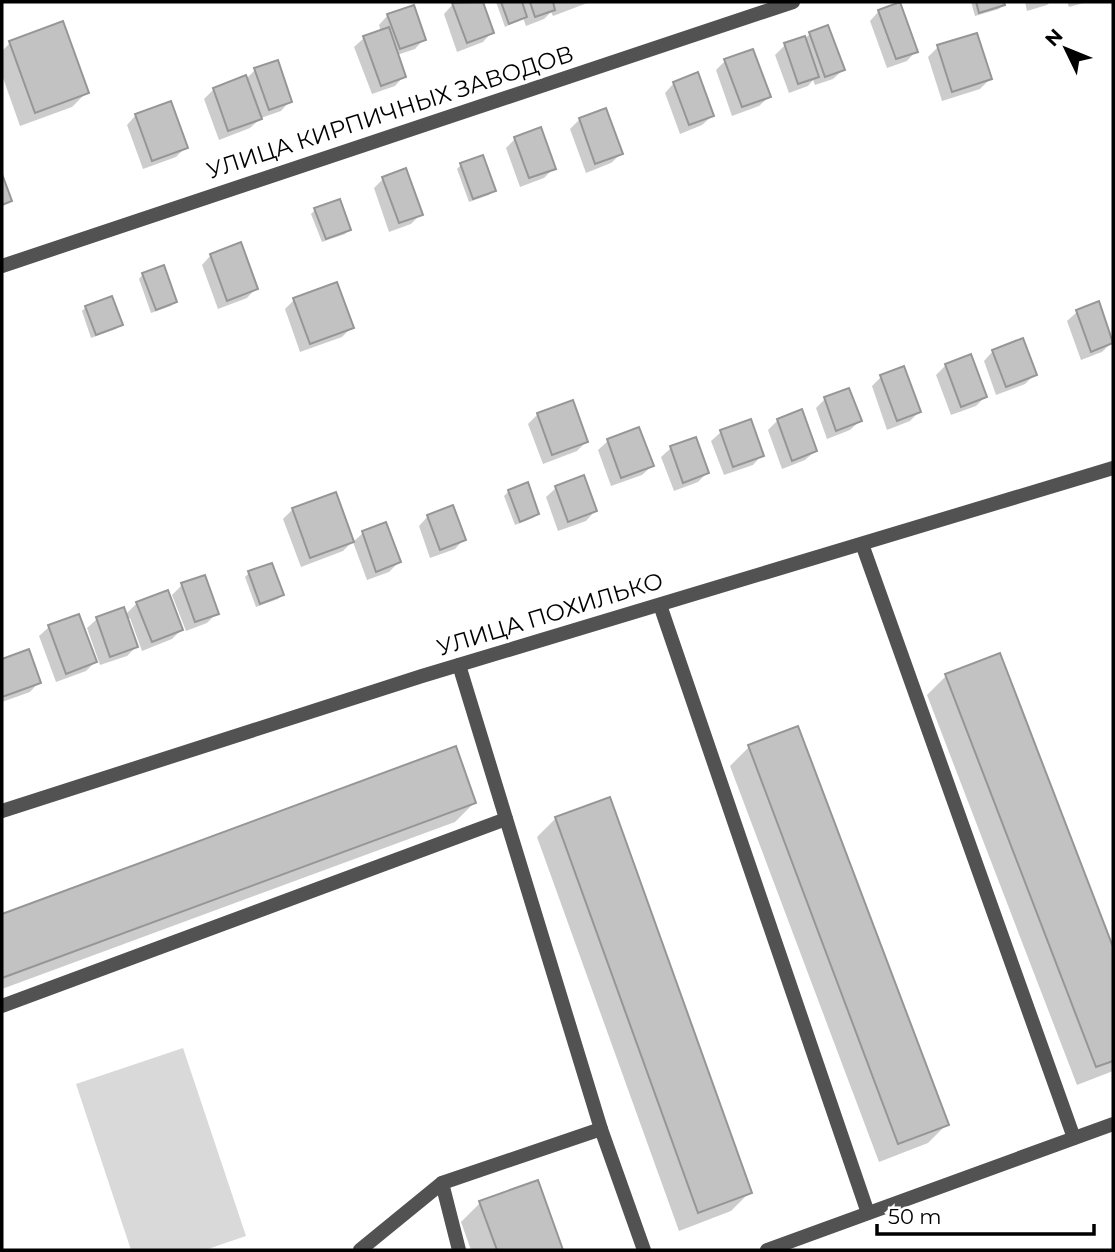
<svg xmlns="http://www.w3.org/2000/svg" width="1115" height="1252" viewBox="0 0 1115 1252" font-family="Montserrat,sans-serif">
  <rect width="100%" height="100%" fill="#fff"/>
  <polygon fill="#d9d9d9" points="183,1048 246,1236 205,1250 131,1250 76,1084"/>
  <g fill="#0003">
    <polygon points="460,2 481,2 492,32 483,42 457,52 444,14 453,4"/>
    <polygon points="496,2 590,2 553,16 551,12 544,19 526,26 523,18 505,27"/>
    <polygon points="971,2 1002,2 1003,4 999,9 975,16"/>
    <polygon points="1025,2 1050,2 1047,5 1027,11"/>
    <polygon points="1067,2 1087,2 1069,7"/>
    <polygon points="879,11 916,51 907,61 887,68 870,21"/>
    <polygon points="388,15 424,39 415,49 397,55 404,76 395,86 372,94 354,47 364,38 381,32 379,25"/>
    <polygon points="827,27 843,70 833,79 815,85 813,80 808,86 789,93 775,55 785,45 804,39 810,34"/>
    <polygon points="10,43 87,92 72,107 20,126 2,75 2,51"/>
    <polygon points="938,47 990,79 980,89 942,101 928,57"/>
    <polygon points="725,61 769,97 759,106 732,116 716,70"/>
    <polygon points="255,70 290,101 281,111 261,118 250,128 219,140 204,99 214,89 246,79"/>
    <polygon points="674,83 712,116 702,125 680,134 665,93"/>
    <polygon points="605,110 621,154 611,163 586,173 570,129 579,120"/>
    <polygon points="136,115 186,147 176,157 143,169 127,125"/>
    <polygon points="515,139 554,168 544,178 520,187 506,148"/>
    <polygon points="461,165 494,190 489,195 469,202 457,169"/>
    <polygon points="383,179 421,214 411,224 389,232 374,188"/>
    <polygon points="315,210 349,229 345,234 322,242 311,214"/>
    <polygon points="211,255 256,288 247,298 218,309 202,265"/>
    <polygon points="143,274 175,302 171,306 151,313 139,279"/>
    <polygon points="294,300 352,327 342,337 300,352 285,309"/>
    <polygon points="86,307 121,325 116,329 91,338 82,311"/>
    <polygon points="1077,312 1112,342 1102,352 1081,360 1067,321"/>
    <polygon points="993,351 1035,374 1025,384 996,395 984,361"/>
    <polygon points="946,365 985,397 976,406 951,415 936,375"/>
    <polygon points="881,377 919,412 910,421 887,430 872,386"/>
    <polygon points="825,399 860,421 850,430 827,439 816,408"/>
    <polygon points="538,414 586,442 577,451 543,464 528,424"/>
    <polygon points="778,420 815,451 805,460 782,469 768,430"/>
    <polygon points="721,432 762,455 753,465 724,475 711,441"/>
    <polygon points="608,441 652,466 642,475 611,486 598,450"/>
    <polygon points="671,448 707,473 698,482 674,491 661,457"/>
    <polygon points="583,477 595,511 586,521 558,531 546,497 556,488"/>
    <polygon points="509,491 537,514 533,518 515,525 504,496"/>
    <polygon points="293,509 352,542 343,551 301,567 283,519"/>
    <polygon points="428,516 464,539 455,549 430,558 419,526"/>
    <polygon points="363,533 399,562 389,572 367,580 353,542"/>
    <polygon points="249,573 282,595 278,599 256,607 245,577"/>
    <polygon points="182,585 217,613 207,623 186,631 172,595"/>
    <polygon points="137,603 181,630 172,639 142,651 130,618 127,620 136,647 127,656 100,665 87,628 97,619 125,615"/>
    <polygon points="49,627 95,662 86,671 56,682 39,636"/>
    <polygon points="28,651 39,682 30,692 2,702 2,661"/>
    <polygon points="999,655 1113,952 1113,1071 1077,1085 927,695 946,676"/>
    <polygon points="749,747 947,1124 928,1143 879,1162 730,766"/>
    <polygon points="455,749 474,803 455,822 2,989 2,916"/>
    <polygon points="556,818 750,1192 731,1211 679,1231 537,837"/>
    <polygon points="537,1183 561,1250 471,1250 461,1222 480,1203"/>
  </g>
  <g fill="#c2c2c2" stroke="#969696" stroke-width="2">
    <polygon points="483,2 494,33 467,43 452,3"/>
    <polygon points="501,2 522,2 527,17 509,24"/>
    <polygon points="530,2 553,2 555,10 535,17"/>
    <polygon points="900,2 918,52 896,59 878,10"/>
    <polygon points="976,2 1004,2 1005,5 979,13"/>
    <polygon points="414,5 426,40 400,49 387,14"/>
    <polygon points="63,21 89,93 35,113 9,41"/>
    <polygon points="828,25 845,70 825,77 809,32"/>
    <polygon points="389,27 406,77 381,86 363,36"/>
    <polygon points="977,33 992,79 952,92 937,45"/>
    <polygon points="805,36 819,77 798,84 784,43"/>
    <polygon points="753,49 771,97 742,107 724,59"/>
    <polygon points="278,60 292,102 269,110 254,68"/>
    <polygon points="698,72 714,116 689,125 673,82"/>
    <polygon points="246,75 262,119 228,131 213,88"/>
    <polygon points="171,101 188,148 152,161 135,114"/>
    <polygon points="606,108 623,154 595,164 579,118"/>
    <polygon points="541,127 556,169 529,178 514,137"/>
    <polygon points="483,155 496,191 473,199 460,163"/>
    <polygon points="406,168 423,215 399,223 382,177"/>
    <polygon points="2,174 12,201 2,205"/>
    <polygon points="340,199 351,230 326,239 314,208"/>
    <polygon points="241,242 258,289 227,301 210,254"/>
    <polygon points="164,265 177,302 156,310 142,273"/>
    <polygon points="337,282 354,328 310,344 293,298"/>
    <polygon points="112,296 123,325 96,335 85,306"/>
    <polygon points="1099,301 1113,343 1091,352 1076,310"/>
    <polygon points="1023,338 1037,375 1006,387 992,350"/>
    <polygon points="971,354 987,397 961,407 945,364"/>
    <polygon points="904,366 921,412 897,421 880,375"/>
    <polygon points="849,388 862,421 836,431 824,397"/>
    <polygon points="573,400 588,442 552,455 537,413"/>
    <polygon points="802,409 817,451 792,461 777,419"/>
    <polygon points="751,419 764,456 733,467 720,430"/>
    <polygon points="639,427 654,466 621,478 607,439"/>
    <polygon points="696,437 709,473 683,483 670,446"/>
    <polygon points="584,475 597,511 568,522 555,486"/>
    <polygon points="528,482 539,514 520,522 508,490"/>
    <polygon points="336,492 354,542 310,558 292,508"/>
    <polygon points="453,505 466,540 440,550 427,515"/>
    <polygon points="386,522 401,562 376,572 362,531"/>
    <polygon points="272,563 284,595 260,604 248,571"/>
    <polygon points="205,575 219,614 195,622 181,583"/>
    <polygon points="168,590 183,630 152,642 136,602"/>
    <polygon points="124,607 138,647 110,657 96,617"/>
    <polygon points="79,614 97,662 66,674 48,625"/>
    <polygon points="29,649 41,683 2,697 2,659"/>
    <polygon points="1000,653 1113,947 1113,1061 1096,1067 945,674"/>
    <polygon points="798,726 949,1125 898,1144 748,745"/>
    <polygon points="456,746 476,803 2,978 2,914"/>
    <polygon points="610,797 752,1193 698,1213 555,817"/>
    <polygon points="538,1180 563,1250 497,1250 479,1201"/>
  </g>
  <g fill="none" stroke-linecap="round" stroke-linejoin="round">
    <polyline stroke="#525252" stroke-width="14" points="2,1006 506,819"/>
    <g stroke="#525252" stroke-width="14">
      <polyline points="2,266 793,2"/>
      <polyline points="862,544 1074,1138"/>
      <polyline points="660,605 868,1213"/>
      <polyline points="459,665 601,1129 442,1183 459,1250"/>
      <polyline points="2,811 422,676 1113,468"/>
      <polyline points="601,1129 644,1250"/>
      <polyline points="360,1250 442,1183"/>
      <polyline points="767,1250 1113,1124"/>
    </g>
  </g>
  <g text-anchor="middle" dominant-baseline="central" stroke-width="7" stroke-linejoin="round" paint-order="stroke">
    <g font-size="23" fill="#000" stroke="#fff">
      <text transform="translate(390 112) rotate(-18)">УЛИЦА КИРПИЧНЫХ ЗАВОДОВ</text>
      <text transform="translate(550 614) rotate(-17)">УЛИЦА ПОХИЛЬКО</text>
    </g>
  </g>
  <rect width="1115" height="1252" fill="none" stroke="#000000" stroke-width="7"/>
  <g transform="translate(1066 49) rotate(313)" stroke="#ffffff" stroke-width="5" paint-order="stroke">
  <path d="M0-5L12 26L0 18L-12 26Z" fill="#000000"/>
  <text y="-10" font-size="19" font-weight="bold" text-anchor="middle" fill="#000000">N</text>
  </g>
  <path d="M877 1224v10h217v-10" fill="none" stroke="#000000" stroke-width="3.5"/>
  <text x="888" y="1224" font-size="21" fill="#000000" stroke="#ffffff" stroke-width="5" paint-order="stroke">50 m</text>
</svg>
